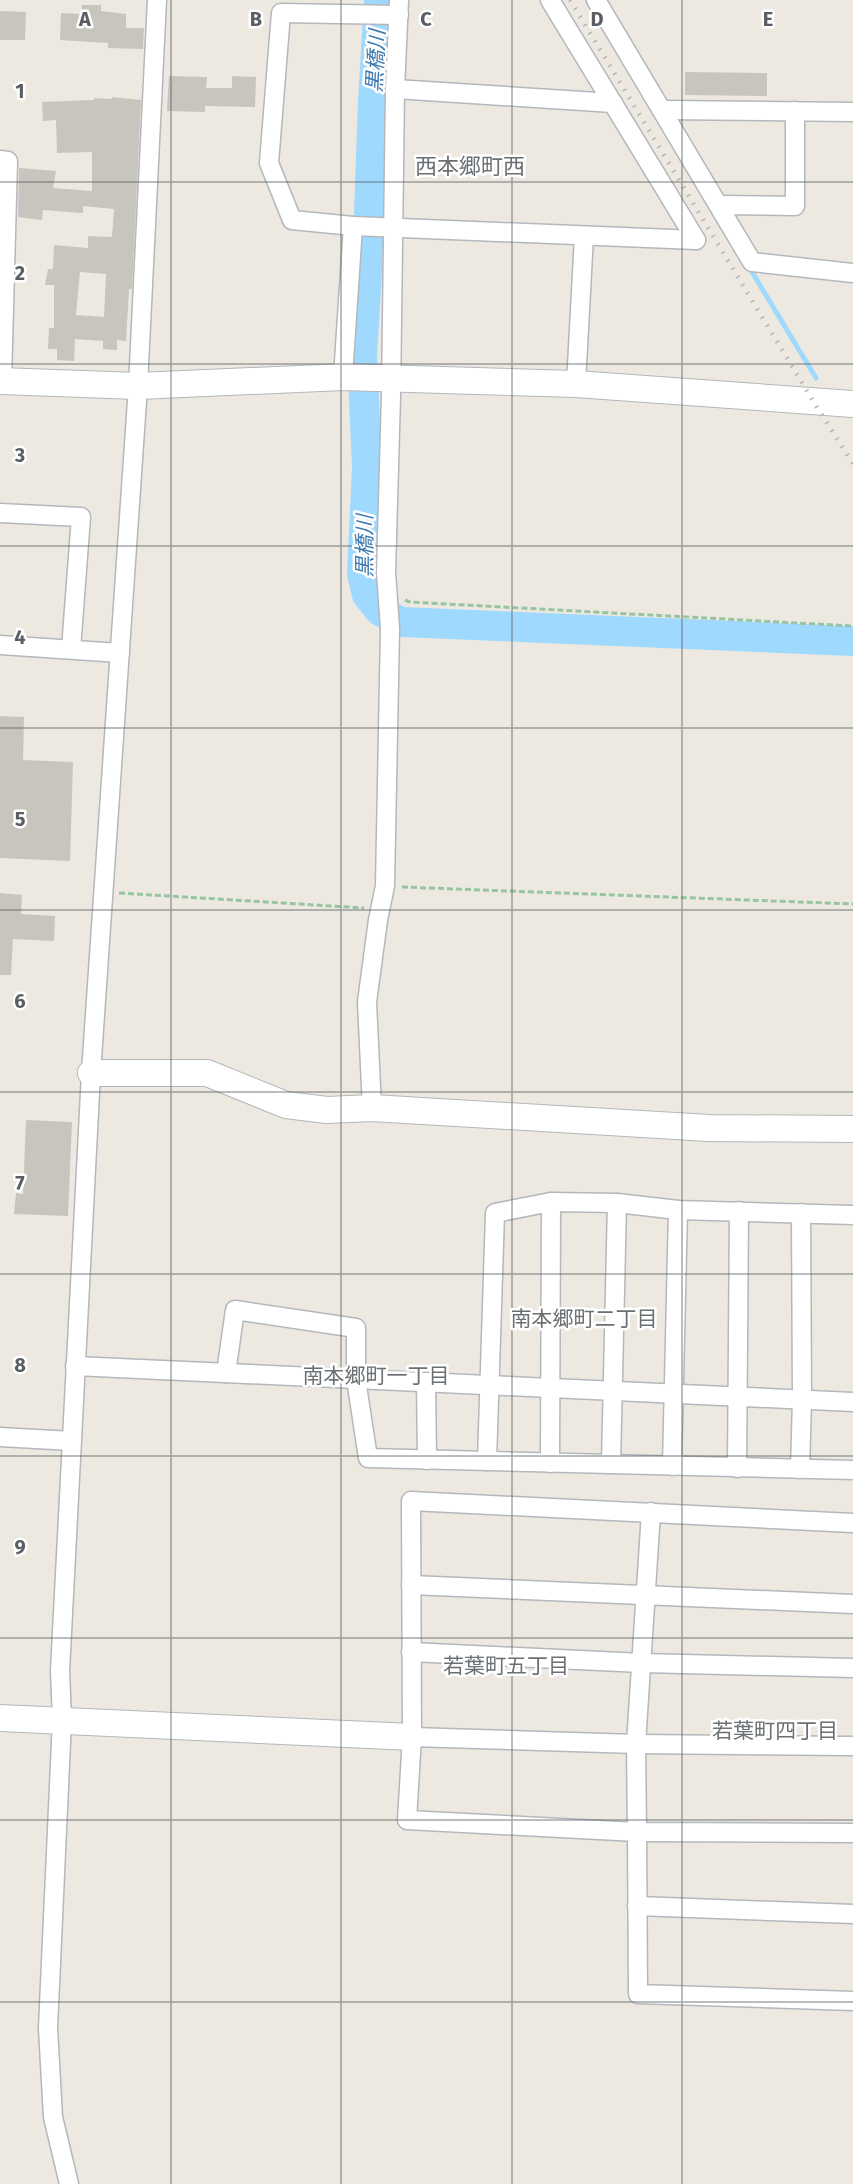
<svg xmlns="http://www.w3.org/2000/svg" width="853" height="2184" viewBox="0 0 853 2184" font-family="'Fira Sans','Noto Sans JP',sans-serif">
  <rect width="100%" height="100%" fill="#ede9e1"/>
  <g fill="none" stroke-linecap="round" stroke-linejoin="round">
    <polyline stroke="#a0d9fe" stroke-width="5" points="749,267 816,378"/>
    <polyline stroke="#a0d9fe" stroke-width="30" points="379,0 373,101 367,271 362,355 367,467 362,574 367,595 380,611 401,622 853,641"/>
  </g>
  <g fill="#c8c4be" fill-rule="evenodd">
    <polygon points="82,5 101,5 101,11 126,14 126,28 144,28 143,49 108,48 108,43 60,40 61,13 82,14"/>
    <polygon points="0,11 26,12 25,40 0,40"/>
    <polygon points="685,72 767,73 767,96 685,95"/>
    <polygon points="169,76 207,77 206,88 232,88 232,76 256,77 255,107 205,106 205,112 167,111"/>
    <path d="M112,97l29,3 -9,189h-3l-3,52 -9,-1v10l-14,-1v-8l-28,-2 -1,22 -17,-1v-11h-9l1,-21h5v-43h-9l3,-16h5l1,-24 34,3v-12l24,1 2,-28 -31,-3v7l-40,-3 -1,10 -24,-3 1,-49 37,3 -3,17 39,3v-39l-35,1 -1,-33 -13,1 -1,-19 52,-2v-2l18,1zM80,272l26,2 -2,43 -28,-2z"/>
    <polygon points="0,716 24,717 23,760 73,762 70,861 0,858"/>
    <polygon points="0,893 22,895 21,914 55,916 54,941 13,939 11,975 0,975"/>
    <polygon points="26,1120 72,1122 68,1216 14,1214 16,1193 23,1194"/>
  </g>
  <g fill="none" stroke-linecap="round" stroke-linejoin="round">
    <g stroke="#b4b7bc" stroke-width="21">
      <g id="street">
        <polyline points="550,0 696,240"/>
        <polyline points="596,0 752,262 853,273"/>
        <polyline points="399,15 281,13 269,163 292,220 353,226 696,240"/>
        <polyline points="395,89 613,103"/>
        <polyline points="664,110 853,112"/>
        <polyline points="0,160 8,161 2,381"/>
        <polyline points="719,205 795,206 795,111"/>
        <polyline points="343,377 353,226"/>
        <polyline points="576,384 584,236"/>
        <polyline points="0,513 81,517 71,649"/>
        <polyline points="0,645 120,653"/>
        <polyline points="372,1108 367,1002 378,920 385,886 390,629 386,572 391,396 395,89 399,0"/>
        <polyline points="75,1366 853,1402"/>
        <polyline points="226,1373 235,1310 356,1328 356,1379 368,1458 853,1470"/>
        <polyline points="426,1382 427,1460"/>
        <polyline points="0,1437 72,1441"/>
        <polyline points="487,1461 495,1213 551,1202 617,1203 678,1210 853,1215"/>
        <polyline points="550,1463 551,1202"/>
        <polyline points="611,1464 617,1203"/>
        <polyline points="672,1466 678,1210"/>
        <polyline points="737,1468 739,1211"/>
        <polyline points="800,1469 802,1400 801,1213"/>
        <polyline points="651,1512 636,1744 637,1832 853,1833"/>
        <polyline points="853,1523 411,1501 412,1737 407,1820 637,1832 638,1994 853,2001"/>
        <polyline points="411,1585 853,1604"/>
        <polyline points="411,1652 642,1663 853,1668"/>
        <polyline points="412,1737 636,1744 853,1746"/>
        <polyline points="637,1906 853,1914"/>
        <polyline points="69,2184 53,2117 48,2028 62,1720 60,1671 91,1073 138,386 157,0"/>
      </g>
    </g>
    <g stroke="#b3b7bc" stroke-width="28">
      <g id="secondary">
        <polyline points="0,381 138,386 343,377 576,384 853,404"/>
        <polyline points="91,1073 207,1073 286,1105 327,1110 372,1108 709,1128 853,1129"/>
        <polyline points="0,1718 412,1737"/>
      </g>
    </g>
    <g stroke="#97c5a2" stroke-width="3" stroke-dasharray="6 3" stroke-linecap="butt">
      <polyline points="405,600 410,602 853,626"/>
      <polyline points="402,887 853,904"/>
      <polyline points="119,893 364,908"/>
    </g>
    <use href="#street" stroke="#fff" stroke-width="18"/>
    <use href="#secondary" stroke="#fff" stroke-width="26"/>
    <polyline stroke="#b2b3b3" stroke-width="4.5" stroke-dasharray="1.5 8" stroke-linecap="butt" points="570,0 813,401 853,464"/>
  </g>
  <path fill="none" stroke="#5a5e62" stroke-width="1.5" stroke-opacity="0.55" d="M171,0v2184M341,0v2184M512,0v2184M682,0v2184M0,182h853M0,364h853M0,546h853M0,728h853M0,910h853M0,1092h853M0,1274h853M0,1456h853M0,1638h853M0,1820h853M0,2002h853"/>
  <g text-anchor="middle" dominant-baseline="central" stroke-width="5" stroke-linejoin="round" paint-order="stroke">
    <g font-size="21" font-style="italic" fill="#3e7aaf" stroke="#fff">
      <text transform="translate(376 61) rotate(-87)">黒橋川</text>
      <text transform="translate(365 546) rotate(-90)">黒橋川</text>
    </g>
    <g font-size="21" fill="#6b7074" stroke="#fff">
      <text x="584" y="1319">南本郷町二丁目</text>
      <text x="376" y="1376">南本郷町一丁目</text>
      <text x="506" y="1666">若葉町五丁目</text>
      <text x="775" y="1731">若葉町四丁目</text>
    </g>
    <g font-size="22" fill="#6b7074" stroke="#fff">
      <text x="470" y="166">西本郷町西</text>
    </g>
  </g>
  <g font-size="20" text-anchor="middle" font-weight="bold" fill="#5a5e62" stroke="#fff" stroke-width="5" stroke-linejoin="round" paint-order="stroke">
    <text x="85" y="26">A</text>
    <text x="256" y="26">B</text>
    <text x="426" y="26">C</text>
    <text x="597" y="26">D</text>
    <text x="768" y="26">E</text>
    <text x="20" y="98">1</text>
    <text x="20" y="280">2</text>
    <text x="20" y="462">3</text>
    <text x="20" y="644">4</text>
    <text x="20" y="826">5</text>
    <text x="20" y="1008">6</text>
    <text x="20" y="1190">7</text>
    <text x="20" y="1372">8</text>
    <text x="20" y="1554">9</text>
  </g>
</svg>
